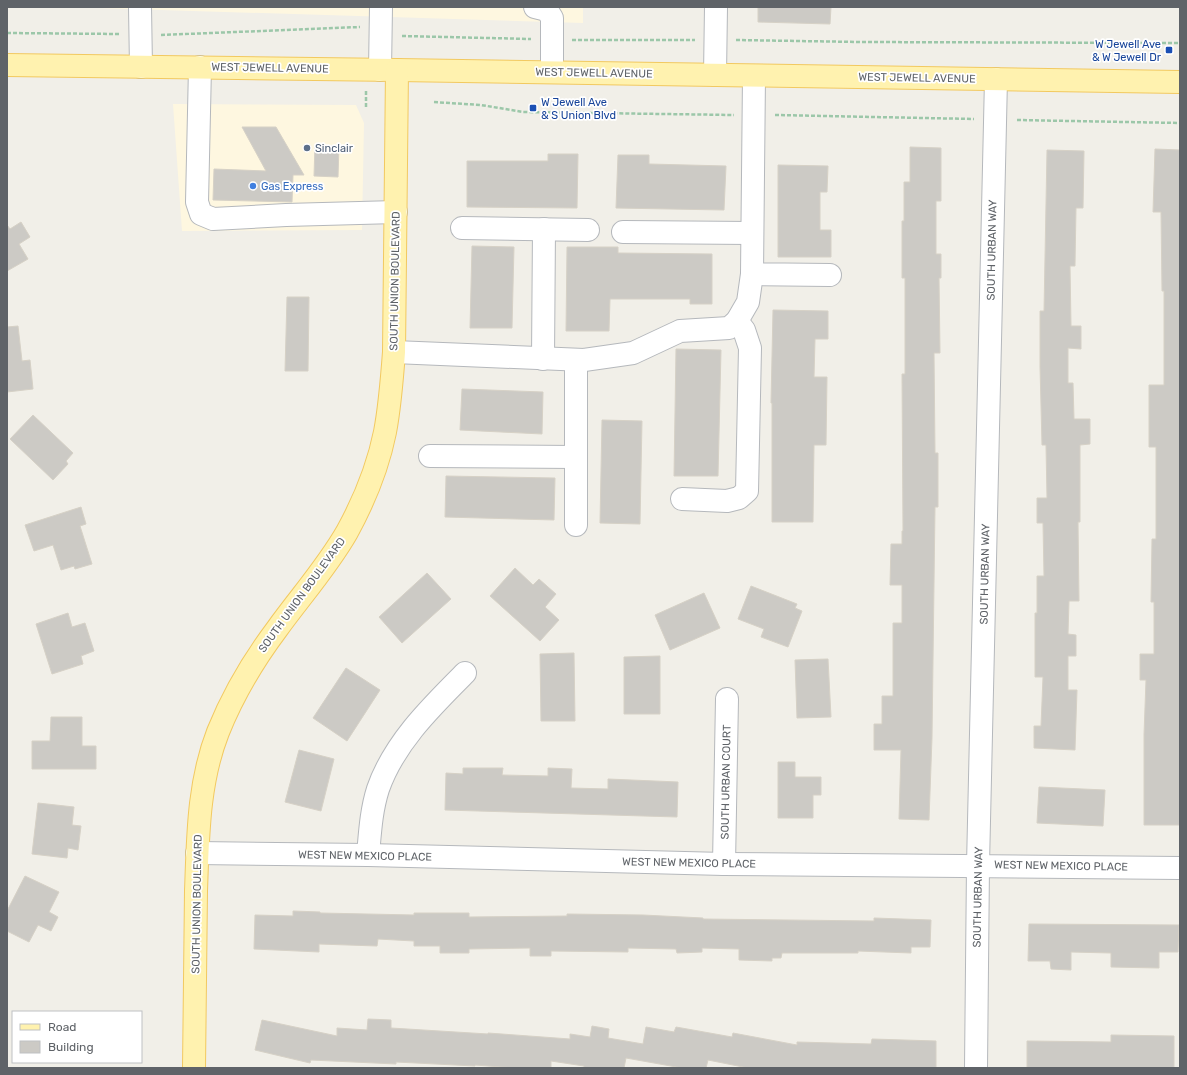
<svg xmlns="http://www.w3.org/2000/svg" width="1187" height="1075" viewBox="0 0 1187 1075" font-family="Rubik,sans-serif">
  <rect width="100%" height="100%" fill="#f1efe8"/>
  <g fill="#fef7e0">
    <polygon points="66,7 583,7 583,23"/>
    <polygon points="173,104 356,105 364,123 362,230 182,231"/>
  </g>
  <g fill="#cccac5" stroke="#d6d1c6">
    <polygon points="758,7 831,7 830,24 758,22"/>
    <polygon points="242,127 276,127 304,175 293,175 292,202 213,200 214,169 266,171"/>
    <polygon points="315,145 339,146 338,177 314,176"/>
    <polygon points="910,147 941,148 941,201 936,201 936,254 941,254 941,278 939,278 940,353 934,353 935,453 938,453 938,507 935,507 932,738 929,820 899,819 901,750 874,750 874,724 882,724 882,696 893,696 893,623 902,623 902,585 890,585 891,544 902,544 902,531 903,531 902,374 905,374 905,278 902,278 902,221 904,221 904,182 910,182"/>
    <polygon points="1155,149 1180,150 1180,825 1144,825 1144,735 1146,680 1140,680 1140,654 1154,654 1154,602 1151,602 1152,539 1156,539 1156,447 1149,447 1149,385 1164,385 1164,291 1162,291 1161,212 1153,212"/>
    <polygon points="1047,150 1084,151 1083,208 1076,208 1075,266 1070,266 1071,326 1081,326 1081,349 1068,348 1068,383 1073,383 1074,419 1090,419 1090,444 1080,445 1080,522 1078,522 1079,601 1069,601 1068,634 1076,635 1076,656 1068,656 1068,690 1077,690 1075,750 1034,748 1034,726 1041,726 1043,677 1035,677 1035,613 1037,613 1037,576 1044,576 1043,523 1037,523 1037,498 1047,498 1046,445 1042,445 1040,366 1040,311 1044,311"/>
    <polygon points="548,154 578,154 577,208 467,207 467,161 548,161"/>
    <polygon points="618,155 649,155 649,164 726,166 724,210 616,208"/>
    <polygon points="778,165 828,166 827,192 820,192 820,230 831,230 831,257 778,257"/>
    <polygon points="21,222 30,237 19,244 28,259 7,271 7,225 10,229"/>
    <polygon points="472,246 514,247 512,328 470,328"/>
    <polygon points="567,247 618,247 618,253 712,254 712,304 690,304 690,299 610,299 609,331 566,331"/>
    <polygon points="287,297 309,297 308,371 285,371"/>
    <polygon points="773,310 828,311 828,339 815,339 814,377 827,377 826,445 814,445 813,522 772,522 772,403 771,403"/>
    <polygon points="18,326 22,361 30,360 33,389 7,392 7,327"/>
    <polygon points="676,349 721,350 718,476 674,476"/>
    <polygon points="462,389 543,392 542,434 460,430"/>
    <polygon points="33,415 73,453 66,461 68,464 53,480 10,439"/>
    <polygon points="602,420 642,421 640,524 600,523"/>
    <polygon points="446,476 555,478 554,520 445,517"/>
    <polygon points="81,507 86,524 80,526 92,564 75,569 74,566 61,570 53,545 34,551 25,525"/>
    <polygon points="515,568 533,585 539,579 556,594 545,607 559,620 540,641 490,596"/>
    <polygon points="427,573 451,599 402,643 379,617"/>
    <polygon points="751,586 797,604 795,608 802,611 788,647 761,637 764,629 738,619"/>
    <polygon points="704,593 720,628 670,650 655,615"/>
    <polygon points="68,613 72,627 85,623 94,651 81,656 83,664 52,674 36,624"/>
    <polygon points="574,653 575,721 541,721 540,654"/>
    <polygon points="660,656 660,714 624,714 624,657"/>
    <polygon points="828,659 831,717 797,718 795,660"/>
    <polygon points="346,668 380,690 347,741 313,718"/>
    <polygon points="51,717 82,717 82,746 96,746 96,769 32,769 32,741 50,741"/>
    <polygon points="299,750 334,759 321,811 285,802"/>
    <polygon points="778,762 795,762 795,777 821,777 821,795 813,795 813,818 778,818"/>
    <polygon points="463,768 503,768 502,775 548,776 548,768 572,769 571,788 608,789 608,779 678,782 677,817 445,810 446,773 463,774"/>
    <polygon points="1039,787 1105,790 1103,826 1037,823"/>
    <polygon points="38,803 74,807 72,825 81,826 78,850 68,848 67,858 32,854"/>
    <polygon points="25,876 59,892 49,912 58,917 51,931 38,925 29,942 7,931 7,911"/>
    <polygon points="293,911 320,912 320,913 414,915 414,913 469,913 469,917 567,916 567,914 643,915 703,918 703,919 874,921 874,918 931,920 930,947 911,947 911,953 858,951 858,953 782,953 781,958 772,958 772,961 739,960 739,949 702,948 702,952 677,953 676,949 628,948 628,952 551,951 551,956 530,956 530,948 469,949 469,953 440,953 440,946 414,946 414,941 378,939 377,946 319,944 319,952 254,949 255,915 293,916"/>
    <polygon points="1029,924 1179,925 1178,952 1159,952 1159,968 1111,967 1111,953 1071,952 1071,970 1051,969 1050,961 1028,961"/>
    <polygon points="368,1019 391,1020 391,1028 488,1034 488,1033 570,1039 570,1034 590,1037 592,1026 609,1029 608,1038 643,1044 646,1027 674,1032 676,1027 732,1037 733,1033 797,1045 797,1042 871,1044 872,1039 936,1041 936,1068 748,1068 708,1060 706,1068 682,1068 626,1058 624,1068 584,1068 584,1066 551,1061 551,1068 514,1068 475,1065 475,1066 396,1062 396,1064 311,1060 310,1063 255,1050 262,1020 337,1036 337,1028 367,1030"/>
    <polygon points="1111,1035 1174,1036 1174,1068 1027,1068 1027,1041 1111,1042"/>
  </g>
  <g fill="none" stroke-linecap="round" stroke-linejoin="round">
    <g stroke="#b5b8bc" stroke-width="24">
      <g id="minor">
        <polyline points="140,7 141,67"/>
        <polyline points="535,7 547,10 552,18 552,72"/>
        <polyline points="200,67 197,202 201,214 213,219 286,215 396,212"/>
        <polyline points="380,70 381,7"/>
        <polyline points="715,75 716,7"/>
        <polyline points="754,76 752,274 830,275"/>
        <polyline points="462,228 588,230"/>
        <polyline points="623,232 752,233"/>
        <polyline points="394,352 584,360 633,353 680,331 729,328 737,321 748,302 752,274"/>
        <polyline points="543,359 544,229"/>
        <polyline points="576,360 576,525"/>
        <polyline points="430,456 576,457"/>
        <polyline points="682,499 727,501 739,498 747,491 750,348 744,330 737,321"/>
        <polyline points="197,853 368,855 724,864 1180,868"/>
        <path d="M368,855c2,-22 3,-44 10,-66 16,-46 53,-82 87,-116"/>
        <polyline points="724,864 727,699"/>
        <polyline points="976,1068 978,865 996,79"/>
      </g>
    </g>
    <g stroke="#f2c960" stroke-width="24">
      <g id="major">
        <polyline points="7,65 397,70 1180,82"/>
        <path d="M194,1068c1,-59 1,-118 2,-177 2,-54 2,-108 22,-159 15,-37 35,-71 59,-103 23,-32 50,-62 70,-97 17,-31 31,-65 38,-100 5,-26 7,-53 9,-80l3,-282"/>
      </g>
    </g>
    <g stroke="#9cc7a9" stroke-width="2.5" stroke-dasharray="4 2" stroke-linecap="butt">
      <polyline points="7,33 120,34"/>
      <polyline points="161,35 360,27"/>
      <polyline points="402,36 531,39"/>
      <polyline points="572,40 695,40"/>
      <polyline points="736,40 860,42 1180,43"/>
      <polyline points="366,91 366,108"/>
      <polyline points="434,102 481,105 523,112 734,115"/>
      <polyline points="775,115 974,119"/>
      <polyline points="1017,120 1180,123"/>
    </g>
    <use href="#minor" stroke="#fff" stroke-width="22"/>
    <use href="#major" stroke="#fff2af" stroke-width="22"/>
  </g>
  <g fill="#1a4fb4" stroke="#fff" stroke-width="1.5">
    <rect x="1165" y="46" width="8" height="8" rx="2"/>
    <rect x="529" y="104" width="8" height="8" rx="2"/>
  </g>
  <circle fill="#5c6f8a" stroke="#fff" stroke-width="1.5" cx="307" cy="148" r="4"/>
  <circle fill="#3f7fe0" stroke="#fff" stroke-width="1.5" cx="253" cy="186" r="4"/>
  <g text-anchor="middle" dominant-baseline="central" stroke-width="3.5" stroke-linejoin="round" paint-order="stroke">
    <g font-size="11" fill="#164399" stroke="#fff" text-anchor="end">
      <text x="1161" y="44">W Jewell Ave<tspan x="1161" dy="13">&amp; W Jewell Dr</tspan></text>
      <text x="541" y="102" text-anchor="start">W Jewell Ave<tspan x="541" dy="13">&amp; S Union Blvd</tspan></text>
    </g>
    <g font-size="11" fill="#5f6368" stroke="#fff">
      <text transform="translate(270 68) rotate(1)">WEST JEWELL AVENUE</text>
      <text transform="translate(594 73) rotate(1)">WEST JEWELL AVENUE</text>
      <text transform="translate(917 78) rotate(1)">WEST JEWELL AVENUE</text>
      <text transform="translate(992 250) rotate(-89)">SOUTH URBAN WAY</text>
      <text transform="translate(395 281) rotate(-89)">SOUTH UNION BOULEVARD</text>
      <text transform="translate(985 574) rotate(-89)">SOUTH URBAN WAY</text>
      <text transform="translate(302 595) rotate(-54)">SOUTH UNION BOULEVARD</text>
      <text transform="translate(726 782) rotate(-89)">SOUTH URBAN COURT</text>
      <text transform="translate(365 856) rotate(1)">WEST NEW MEXICO PLACE</text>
      <text transform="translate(689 863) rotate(1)">WEST NEW MEXICO PLACE</text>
      <text transform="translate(1061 866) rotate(1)">WEST NEW MEXICO PLACE</text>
      <text transform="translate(978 897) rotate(-89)">SOUTH URBAN WAY</text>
      <text transform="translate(197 904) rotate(-89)">SOUTH UNION BOULEVARD</text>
    </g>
    <g font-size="11" fill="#4e5e75" stroke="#fff" text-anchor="start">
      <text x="315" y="148">Sinclair</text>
    </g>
    <g font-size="11" fill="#366cbe" stroke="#fff" text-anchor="start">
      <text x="261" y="186">Gas Express</text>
    </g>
  </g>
  <rect width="1187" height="1075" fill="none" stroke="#5f6368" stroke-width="16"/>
  <rect x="12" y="1011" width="130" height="52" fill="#ffffff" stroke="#bfc1c3"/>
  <rect x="20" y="1024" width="20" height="6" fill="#fff2af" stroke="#bfc1c3"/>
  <text x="48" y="1031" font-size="12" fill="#5f6368">Road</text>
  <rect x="20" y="1041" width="20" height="12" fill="#cccac5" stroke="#bfc1c3"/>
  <text x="48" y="1051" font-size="12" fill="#5f6368">Building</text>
</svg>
